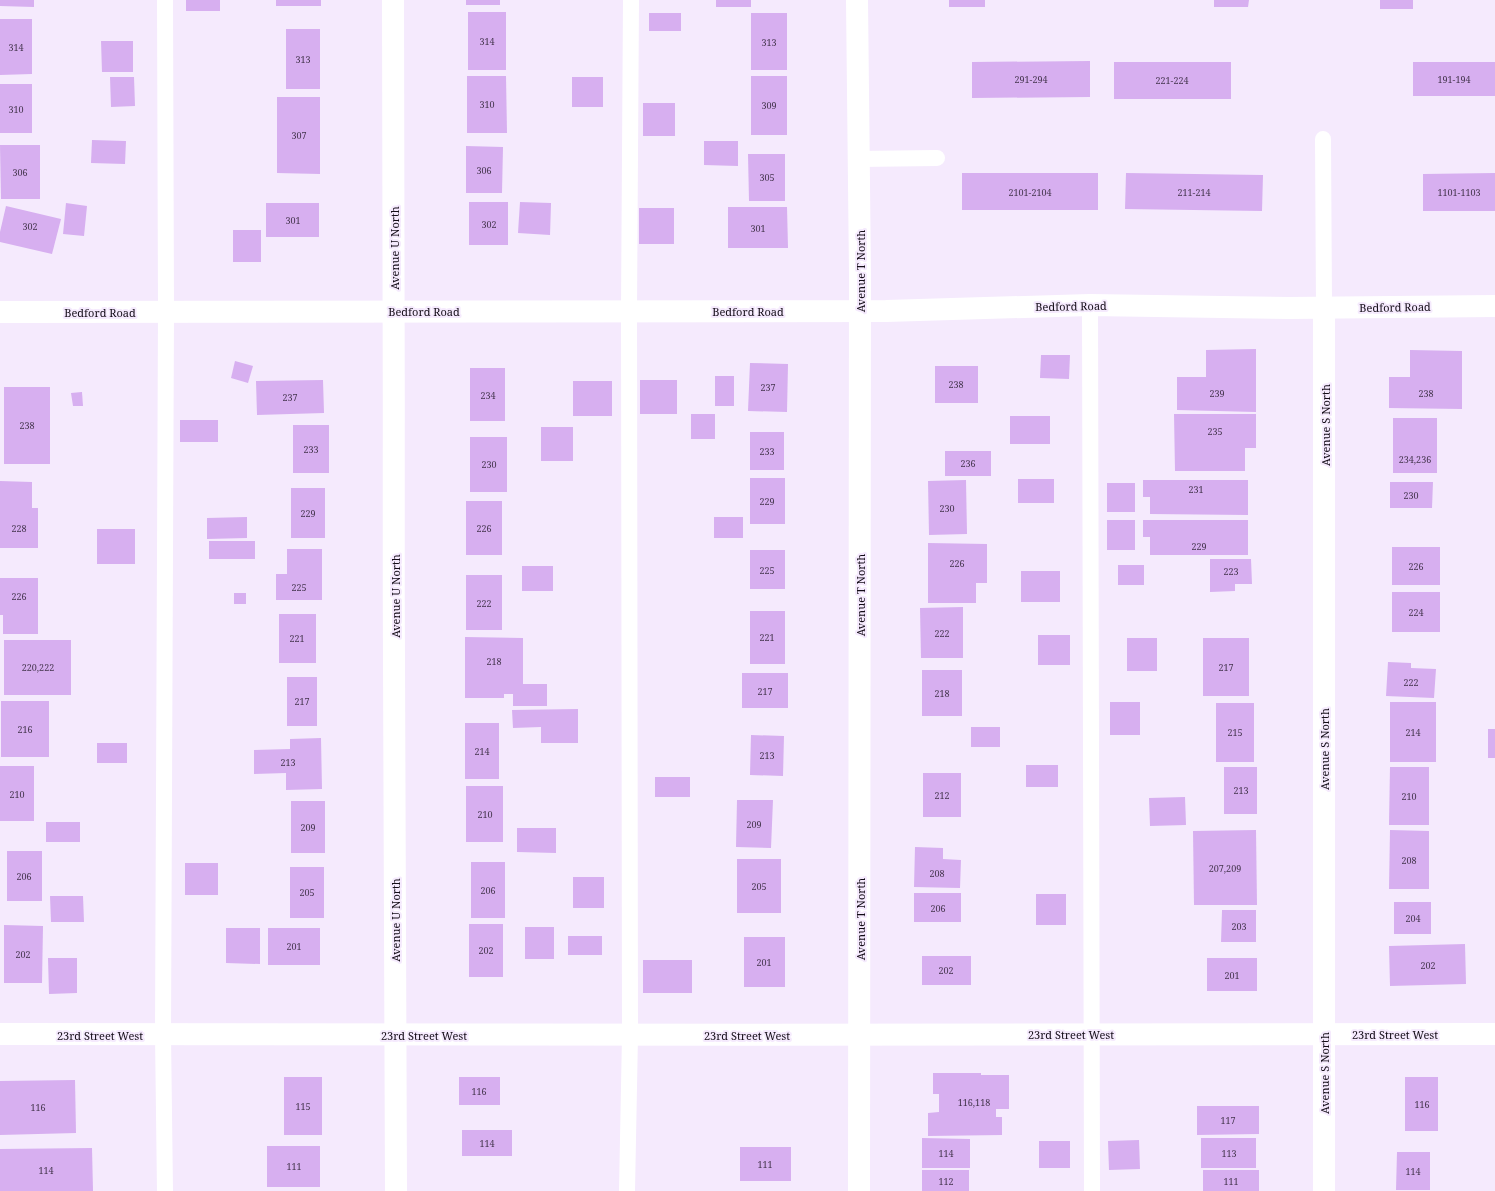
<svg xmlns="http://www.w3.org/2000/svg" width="1495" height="1191" font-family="'Noto Serif',serif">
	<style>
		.building { fill: #d7aff0 }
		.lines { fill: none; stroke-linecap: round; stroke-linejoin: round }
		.lane { stroke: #fff; stroke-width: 16 }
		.street { stroke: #fff; stroke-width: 22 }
		.labels { text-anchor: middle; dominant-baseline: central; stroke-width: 4; stroke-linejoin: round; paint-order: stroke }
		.number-label { font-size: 9px; fill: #44354d }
		.street-label { font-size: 11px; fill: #130c17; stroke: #f5eafd }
	</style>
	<rect width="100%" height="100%" fill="#f5eafd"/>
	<g class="building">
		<path d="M0,0H34V7L0,6Z"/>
		<rect x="186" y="0" width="34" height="11"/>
		<rect x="276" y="0" width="45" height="6"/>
		<rect x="466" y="0" width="34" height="5"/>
		<rect x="716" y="0" width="35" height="7"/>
		<rect x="949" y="0" width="36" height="7"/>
		<path d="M1214,0H1249L1248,7H1214Z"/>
		<rect x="1380" y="0" width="33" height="9"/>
		<rect x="468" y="12" width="38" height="58"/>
		<rect x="649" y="13" width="32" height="18"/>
		<rect x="751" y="13" width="36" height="57"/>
		<path d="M0,19H32V74L0,75Z"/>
		<rect x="286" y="29" width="34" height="60"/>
		<path d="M101,41H133V72H102Z"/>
		<path d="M1090,61V97L972,98V62Z"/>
		<rect x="1114" y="62" width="117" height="37"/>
		<rect x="1413" y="62" width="82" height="34"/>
		<path d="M467,76H506L507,133H467Z"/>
		<rect x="751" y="76" width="36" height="59"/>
		<path d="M110,77H134L135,106L111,107Z"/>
		<rect x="572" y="77" width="31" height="30"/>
		<rect x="0" y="84" width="32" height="49"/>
		<path d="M277,97H320V174L277,173Z"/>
		<rect x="643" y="103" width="32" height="33"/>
		<path d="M92,140L126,141L125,164L91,163Z"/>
		<path d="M704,141H738V166L704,165Z"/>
		<path d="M0,145H40V199H1Z"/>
		<path d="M466,146L503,147L502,193H466Z"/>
		<path d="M748,154H785V201H749Z"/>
		<rect x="962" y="173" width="136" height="37"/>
		<path d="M1126,173L1263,175L1262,211L1125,209Z"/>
		<path d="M1495,173V211H1423V174Z"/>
		<rect x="469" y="202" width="39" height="43"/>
		<path d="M520,202L551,203L550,235L518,233Z"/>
		<path d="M66,203L87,206L84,236L63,234Z"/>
		<rect x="266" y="203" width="53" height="34"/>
		<path d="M6,206L61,219L52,254L0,242V232Z"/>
		<path d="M728,207H787L788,248H728Z"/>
		<rect x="639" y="208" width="35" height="36"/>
		<rect x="233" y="230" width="28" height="32"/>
		<path d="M1256,349V412L1177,410V377H1206V350Z"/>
		<path d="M1410,350L1462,351V409L1389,408V377H1410Z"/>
		<path d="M1041,355H1070L1069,379L1040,378Z"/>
		<path d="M235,361L253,366L248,383L231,378Z"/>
		<path d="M750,363L788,364L787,412L748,411Z"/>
		<rect x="935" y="366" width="43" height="37"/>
		<rect x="470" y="368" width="35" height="53"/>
		<rect x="715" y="376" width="19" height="30"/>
		<path d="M323,380L324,413L257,415L256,381Z"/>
		<rect x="640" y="380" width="37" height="34"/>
		<rect x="573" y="381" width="39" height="35"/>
		<rect x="4" y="387" width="46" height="77"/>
		<path d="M82,392L83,406H73L71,393Z"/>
		<rect x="691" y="414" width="24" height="25"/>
		<path d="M1174,414H1256V448H1245V471H1175Z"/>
		<rect x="1010" y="416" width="40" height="28"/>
		<rect x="1393" y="418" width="44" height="55"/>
		<rect x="180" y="420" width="38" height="22"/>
		<rect x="293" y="425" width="36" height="48"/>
		<rect x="541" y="427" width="32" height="34"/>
		<rect x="750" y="432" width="34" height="38"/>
		<rect x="470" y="437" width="37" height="55"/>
		<rect x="945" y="451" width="46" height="25"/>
		<rect x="750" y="478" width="35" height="46"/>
		<rect x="1018" y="479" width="36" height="24"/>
		<path d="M966,480L967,534L929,535L928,481Z"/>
		<path d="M1143,480H1248V515L1150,514V497H1143Z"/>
		<path d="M0,481L32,482V508H38V548H0Z"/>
		<path d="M1390,482H1433L1432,508H1390Z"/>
		<rect x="1107" y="483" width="28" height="29"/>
		<rect x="291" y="488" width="34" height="50"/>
		<rect x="466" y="501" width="36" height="54"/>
		<path d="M247,517V538L207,539V518Z"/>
		<rect x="714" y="517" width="29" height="21"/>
		<rect x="1107" y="520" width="28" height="30"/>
		<path d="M1143,520H1248V555H1150V537H1143Z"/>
		<rect x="97" y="529" width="38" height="35"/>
		<rect x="209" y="541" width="46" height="18"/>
		<path d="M928,543L987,544V583H976V603H928Z"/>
		<rect x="1392" y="547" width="48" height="38"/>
		<path d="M287,549H322V600H276V574H287Z"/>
		<rect x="750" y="550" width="35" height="39"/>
		<path d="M1210,559H1251L1252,584H1235V591L1210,592Z"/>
		<rect x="1118" y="565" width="26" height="20"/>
		<rect x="522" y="566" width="31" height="25"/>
		<rect x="1021" y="571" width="39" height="31"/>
		<rect x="466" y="575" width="36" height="55"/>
		<path d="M0,578H38V634H3V615H0Z"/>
		<rect x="1392" y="592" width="48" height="40"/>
		<rect x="234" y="593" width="12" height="11"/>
		<path d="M963,607V658H921L920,608Z"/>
		<rect x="750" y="611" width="35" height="53"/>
		<rect x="279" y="614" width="37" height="49"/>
		<rect x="1038" y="635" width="32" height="30"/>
		<path d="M465,637L523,638V684H547V706H513V694H504V698H465Z"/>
		<rect x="1127" y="638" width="30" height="33"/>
		<rect x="1203" y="638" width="46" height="58"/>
		<rect x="4" y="640" width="67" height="55"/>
		<path d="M1388,662L1411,663V668L1436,669L1434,698L1386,696Z"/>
		<rect x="922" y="670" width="40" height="46"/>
		<rect x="742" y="673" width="46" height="35"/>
		<rect x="287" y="677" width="30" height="49"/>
		<rect x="1" y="701" width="48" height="56"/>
		<rect x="1110" y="702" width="30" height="33"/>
		<rect x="1390" y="702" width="46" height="60"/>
		<rect x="1216" y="703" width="38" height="59"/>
		<path d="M578,709V743H541V727L513,728L512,710Z"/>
		<rect x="465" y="723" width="34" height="56"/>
		<rect x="971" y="727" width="29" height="20"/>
		<rect x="1488" y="729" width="7" height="29"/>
		<path d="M751,735L784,736L783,776L750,775Z"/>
		<path d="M321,738L322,789L286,790V773L254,774V750L290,749V739Z"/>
		<rect x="97" y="743" width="30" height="20"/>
		<rect x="1026" y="765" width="32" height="22"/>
		<rect x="0" y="766" width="34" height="55"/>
		<rect x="1224" y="767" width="33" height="47"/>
		<path d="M1390,767H1429V825H1389Z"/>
		<rect x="923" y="773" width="38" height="44"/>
		<rect x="655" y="777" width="35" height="20"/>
		<rect x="466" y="786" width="37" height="56"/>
		<path d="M1185,797L1186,825L1150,826L1149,798Z"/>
		<path d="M737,800H773L771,848L736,847Z"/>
		<rect x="291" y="801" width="34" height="52"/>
		<rect x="46" y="822" width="34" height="20"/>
		<path d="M517,828H556V853L517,852Z"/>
		<path d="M1256,830L1257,905H1194L1193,831Z"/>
		<path d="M1390,830L1429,831V889H1389Z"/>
		<path d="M915,847L943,848V859L961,860L960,888L914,887Z"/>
		<rect x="7" y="851" width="35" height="50"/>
		<rect x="737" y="859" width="44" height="54"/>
		<rect x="471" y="862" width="34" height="56"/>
		<rect x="185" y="863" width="33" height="32"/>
		<rect x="290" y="867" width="34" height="51"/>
		<rect x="573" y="877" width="31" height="31"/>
		<rect x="914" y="893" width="47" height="29"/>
		<rect x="1036" y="894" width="30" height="31"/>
		<path d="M50,896H83L84,922H51Z"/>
		<rect x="1394" y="902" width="37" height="32"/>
		<path d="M1222,910H1256V942H1221Z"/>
		<rect x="469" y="924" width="34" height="53"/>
		<path d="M4,925L43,926L42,983H4Z"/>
		<rect x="525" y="927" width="29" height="32"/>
		<path d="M226,928H260V964L226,963Z"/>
		<rect x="268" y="928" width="52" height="37"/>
		<rect x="568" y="936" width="34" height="19"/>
		<rect x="744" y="937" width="41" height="50"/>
		<path d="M1465,944L1466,984L1390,986L1389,946Z"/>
		<rect x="922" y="956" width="49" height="29"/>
		<path d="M48,958H77V993L49,994Z"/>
		<rect x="1207" y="958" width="50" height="33"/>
		<rect x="643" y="960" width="49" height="33"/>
		<path d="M933,1073H981V1075H1009V1109H996V1117H1002V1135L928,1136V1113L939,1112V1094H933Z"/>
		<rect x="284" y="1077" width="38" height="58"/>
		<rect x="459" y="1077" width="41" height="28"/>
		<rect x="1405" y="1077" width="33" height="54"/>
		<path d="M75,1080L76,1133L0,1135V1081Z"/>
		<path d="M1197,1106H1259V1134L1197,1135Z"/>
		<rect x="462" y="1130" width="50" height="26"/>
		<path d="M922,1138L970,1139V1168H922Z"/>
		<rect x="1201" y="1138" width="55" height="30"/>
		<path d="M1139,1140L1140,1169L1109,1170L1108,1141Z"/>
		<rect x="1039" y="1141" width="31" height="27"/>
		<rect x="267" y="1146" width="53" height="41"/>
		<rect x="740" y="1147" width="51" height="34"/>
		<path d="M92,1148L93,1191H0V1149Z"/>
		<path d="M1397,1152H1430V1190H1396Z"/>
		<rect x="922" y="1170" width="47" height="21"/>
		<rect x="1203" y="1170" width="56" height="21"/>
	</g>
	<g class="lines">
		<g class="lane">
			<path d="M165,0L166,312L163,1035L165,1191"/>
			<path d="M1323,139L1324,307"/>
			<path d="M858,159L937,158"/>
			<path d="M1090,305L1092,1191"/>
			<path d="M627,1191L630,1035L629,311L631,0"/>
		</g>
		<g class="street">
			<path d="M393,0C395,397 392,794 396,1191"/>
			<path d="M857,0L860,275L859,1191"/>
			<path d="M0,312L886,311L1090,305L1289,308L1495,306"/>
			<path d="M0,1034C498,1036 997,1034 1495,1034"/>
			<path d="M1324,1191V307"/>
		</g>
	</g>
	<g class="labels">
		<g class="number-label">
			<text x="487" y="41">314</text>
			<text x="769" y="42">313</text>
			<text x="16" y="47">314</text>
			<text x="303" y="59">313</text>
			<text x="1031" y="79">291-294</text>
			<text x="1454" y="79">191-194</text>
			<text x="1172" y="80">221-224</text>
			<text x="487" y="104">310</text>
			<text x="769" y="105">309</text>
			<text x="16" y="109">310</text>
			<text x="299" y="135">307</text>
			<text x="484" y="170">306</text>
			<text x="20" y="172">306</text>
			<text x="767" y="177">305</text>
			<text x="1030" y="192">2101-2104</text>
			<text x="1194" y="192">211-214</text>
			<text x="1459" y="192">1101-1103</text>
			<text x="293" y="220">301</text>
			<text x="489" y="224">302</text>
			<text x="30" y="226">302</text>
			<text x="758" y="228">301</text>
			<text x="956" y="384">238</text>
			<text x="768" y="387">237</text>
			<text x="1217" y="393">239</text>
			<text x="1426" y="393">238</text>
			<text x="488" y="395">234</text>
			<text x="290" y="397">237</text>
			<text x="27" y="425">238</text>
			<text x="1215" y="431">235</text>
			<text x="311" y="449">233</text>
			<text x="767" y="451">233</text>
			<text x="1415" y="459">234,236</text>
			<text x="968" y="463">236</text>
			<text x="489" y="464">230</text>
			<text x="1196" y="489">231</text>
			<text x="1411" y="495">230</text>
			<text x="767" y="501">229</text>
			<text x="947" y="508">230</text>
			<text x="308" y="513">229</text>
			<text x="19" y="528">228</text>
			<text x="484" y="528">226</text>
			<text x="1199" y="546">229</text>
			<text x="957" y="563">226</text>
			<text x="1416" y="566">226</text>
			<text x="767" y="570">225</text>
			<text x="1231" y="571">223</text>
			<text x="299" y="587">225</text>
			<text x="19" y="596">226</text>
			<text x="484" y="603">222</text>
			<text x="1416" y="612">224</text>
			<text x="942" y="633">222</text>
			<text x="767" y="637">221</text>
			<text x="297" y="638">221</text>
			<text x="494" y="661">218</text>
			<text x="38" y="667">220,222</text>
			<text x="1226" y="667">217</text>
			<text x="1411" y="682">222</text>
			<text x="765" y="691">217</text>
			<text x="942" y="693">218</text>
			<text x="302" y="701">217</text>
			<text x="25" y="729">216</text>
			<text x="1235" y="732">215</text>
			<text x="1413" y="732">214</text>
			<text x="482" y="751">214</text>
			<text x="767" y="755">213</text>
			<text x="288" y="762">213</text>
			<text x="1241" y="790">213</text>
			<text x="17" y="794">210</text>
			<text x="942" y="795">212</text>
			<text x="1409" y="796">210</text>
			<text x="485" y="814">210</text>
			<text x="754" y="824">209</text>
			<text x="308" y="827">209</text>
			<text x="1409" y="860">208</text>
			<text x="1225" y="868">207,209</text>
			<text x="937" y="873">208</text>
			<text x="24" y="876">206</text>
			<text x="759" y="886">205</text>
			<text x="488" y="890">206</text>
			<text x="307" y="892">205</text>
			<text x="938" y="908">206</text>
			<text x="1413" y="918">204</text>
			<text x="1239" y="926">203</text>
			<text x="294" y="946">201</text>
			<text x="486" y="950">202</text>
			<text x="23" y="954">202</text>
			<text x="764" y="962">201</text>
			<text x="1428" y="965">202</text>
			<text x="946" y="970">202</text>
			<text x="1232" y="975">201</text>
			<text x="479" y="1091">116</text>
			<text x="974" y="1102">116,118</text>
			<text x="1422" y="1104">116</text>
			<text x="303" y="1106">115</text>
			<text x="38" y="1107">116</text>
			<text x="1228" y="1120">117</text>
			<text x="487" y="1143">114</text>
			<text x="946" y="1153">114</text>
			<text x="1229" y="1153">113</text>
			<text x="765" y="1164">111</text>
			<text x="294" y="1166">111</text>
			<text x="46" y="1170">114</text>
			<text x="1413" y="1171">114</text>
			<text x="946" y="1181">112</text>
			<text x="1231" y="1181">111</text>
		</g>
		<g class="street-label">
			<text transform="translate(394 248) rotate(-90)">Avenue U North</text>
			<text transform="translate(860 271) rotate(-90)">Avenue T North</text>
			<text transform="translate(1071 306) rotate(-1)">Bedford Road</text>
			<text transform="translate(1395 307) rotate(-1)">Bedford Road</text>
			<text x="424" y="311">Bedford Road</text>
			<text x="748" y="311">Bedford Road</text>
			<text x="100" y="312">Bedford Road</text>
			<text transform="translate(1325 425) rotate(-90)">Avenue S North</text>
			<text transform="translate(860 595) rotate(-90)">Avenue T North</text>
			<text transform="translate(395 596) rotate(-90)">Avenue U North</text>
			<text transform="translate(1324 749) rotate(-90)">Avenue S North</text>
			<text transform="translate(860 919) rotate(-90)">Avenue T North</text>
			<text transform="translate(395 920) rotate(-90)">Avenue U North</text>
			<text x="1071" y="1034">23rd Street West</text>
			<text x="1395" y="1034">23rd Street West</text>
			<text x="100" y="1035">23rd Street West</text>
			<text x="424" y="1035">23rd Street West</text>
			<text x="747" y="1035">23rd Street West</text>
			<text transform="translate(1324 1073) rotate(-90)">Avenue S North</text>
		</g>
	</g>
</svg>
